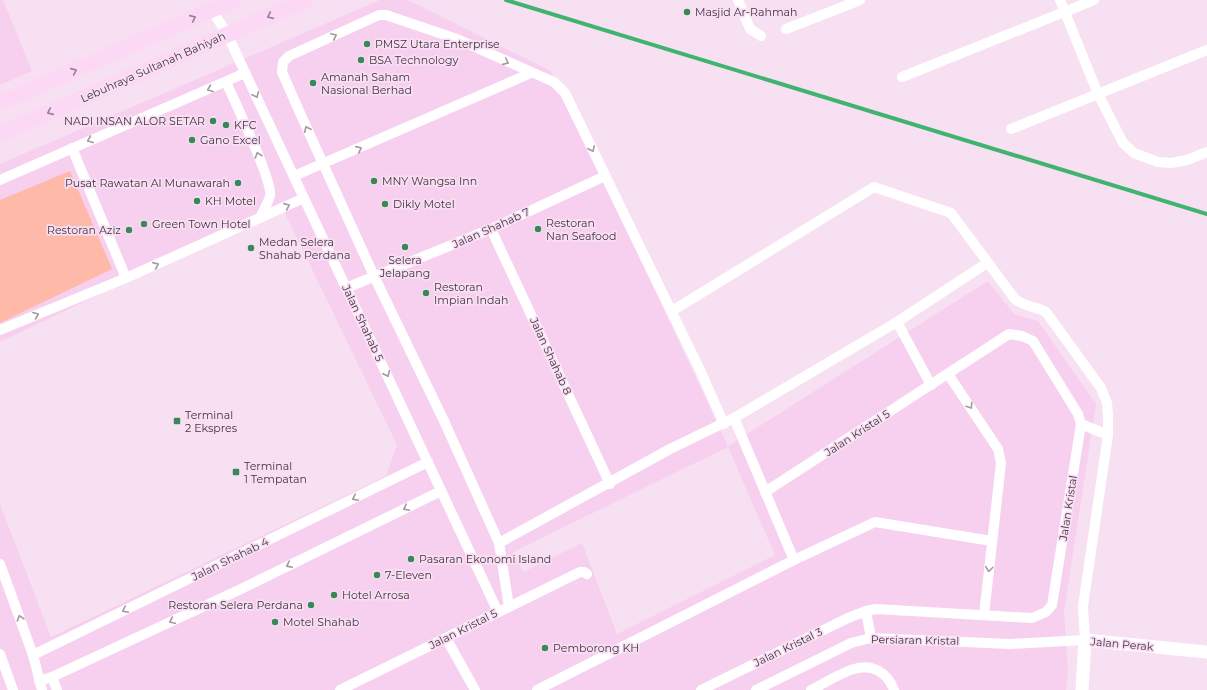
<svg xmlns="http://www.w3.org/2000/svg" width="1207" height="690" font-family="Montserrat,sans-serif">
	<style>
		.built { fill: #f7cfef; fill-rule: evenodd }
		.green { fill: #ffb9a9 }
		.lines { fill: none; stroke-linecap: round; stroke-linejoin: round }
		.stream { stroke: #40b36f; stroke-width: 4 }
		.minor { stroke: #fff; stroke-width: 10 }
		.tertiary { stroke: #fff; stroke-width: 13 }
		.primary { stroke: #fdd8f5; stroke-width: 16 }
		.oneway { stroke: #997c94 }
		.oneway2 { stroke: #a498a2 }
		.poi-dot { fill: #3a8858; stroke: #f8e0f3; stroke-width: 1.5 }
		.labels { text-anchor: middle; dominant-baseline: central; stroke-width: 3.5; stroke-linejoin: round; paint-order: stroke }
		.poi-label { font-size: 11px; fill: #483144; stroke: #f8e0f3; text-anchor: start }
		.street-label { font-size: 11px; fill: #483144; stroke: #f8e0f3 }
	</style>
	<rect width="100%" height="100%" fill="#f8e0f3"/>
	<g class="built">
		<path d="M0,0H3L32,71L0,85Z"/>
		<path d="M380,0H408L551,71L728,446L988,281L1014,314L1038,321L1096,404L1064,612L1068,672L1066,690H0V504L51,637L386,476L397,445L282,207L0,342V164ZM728,447L775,555L617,634L582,543L523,572L513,552Z"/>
	</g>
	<path class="green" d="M70,171L112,269L0,323V200Z"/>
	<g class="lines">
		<path class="stream" d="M506,0L1207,214"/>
		<g class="minor">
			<path d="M738,0L750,29L761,36"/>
			<path d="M1060,0L1098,94L1123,143L1134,153L1158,162L1171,163L1187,160L1207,152"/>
			<path d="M212,10L227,34L498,612"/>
			<path d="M786,29L860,0"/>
			<path d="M902,77L1094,0"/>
			<path d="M226,82C234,100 273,181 270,196C268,203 263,211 260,218"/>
			<path d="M1011,129L1207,50"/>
			<path d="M72,148L126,278"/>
			<path d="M294,176L531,73"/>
			<path d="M0,180L245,73"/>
			<path d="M491,229L610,484"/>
			<path d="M346,288L491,229L605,176"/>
			<path d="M672,311L874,187L951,213L1015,299C1024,307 1036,306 1046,312L1101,388L1107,403L1108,415V435L1083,606L1085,640L1010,644L871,638L851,643L756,690"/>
			<path d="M897,322L931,385"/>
			<path d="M0,330L126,278L304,198"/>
			<path d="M948,374L998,449L1001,463L984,615"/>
			<path d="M734,418L794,560"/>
			<path d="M1081,424L1108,435"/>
			<path d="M499,543L670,449L734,418L897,322L987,263"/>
			<path d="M0,564L33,655L42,690"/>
			<path d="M509,607L499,543L444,421L374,276L300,113L282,72L283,62L289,56L379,15H386L457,39L554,82L565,93L699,368L724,424"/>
			<path d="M866,611L871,638"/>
			<path d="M446,638L475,690"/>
			<path d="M0,654L13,690"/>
			<path d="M33,655L428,462"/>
			<path d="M52,677L57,690"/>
			<path d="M39,681L52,677L241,589L441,491"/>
			<path d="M340,690L580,572H584L587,574"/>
			<path d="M537,690L794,560L875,522L992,541"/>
			<path d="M701,690L848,618L866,611L876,609L1032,618L1046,612L1052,605L1081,424L1078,414L1033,341L1022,336L1009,334L765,492"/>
			<path d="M811,690C823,684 842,672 854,669C872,663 888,673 894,690"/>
		</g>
		<path class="tertiary" d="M1082,690L1085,640L1207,652"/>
		<g class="primary">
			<path d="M0,103L234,0"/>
			<path d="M0,134L306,0"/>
		</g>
	</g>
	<defs><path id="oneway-chevron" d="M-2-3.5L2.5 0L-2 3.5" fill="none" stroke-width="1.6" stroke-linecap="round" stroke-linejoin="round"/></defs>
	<g class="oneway">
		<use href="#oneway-chevron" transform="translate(270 16) rotate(156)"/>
		<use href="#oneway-chevron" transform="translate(193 18) rotate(-24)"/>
		<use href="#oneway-chevron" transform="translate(74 71) rotate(-24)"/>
		<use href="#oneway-chevron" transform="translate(50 112) rotate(156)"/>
	</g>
	<g class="oneway2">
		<use href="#oneway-chevron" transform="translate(334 36) rotate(-25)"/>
		<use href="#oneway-chevron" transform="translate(506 62) rotate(24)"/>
		<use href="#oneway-chevron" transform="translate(210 89) rotate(157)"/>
		<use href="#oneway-chevron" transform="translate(256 95) rotate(65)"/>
		<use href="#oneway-chevron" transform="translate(307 129) rotate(-115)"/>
		<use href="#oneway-chevron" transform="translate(90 140) rotate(157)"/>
		<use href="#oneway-chevron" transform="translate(359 149) rotate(-24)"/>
		<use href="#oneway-chevron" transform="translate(592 149) rotate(65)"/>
		<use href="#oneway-chevron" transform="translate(258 155) rotate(-109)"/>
		<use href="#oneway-chevron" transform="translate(287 206) rotate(-24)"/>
		<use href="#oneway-chevron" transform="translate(156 265) rotate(-24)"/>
		<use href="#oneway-chevron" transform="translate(36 315) rotate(-22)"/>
		<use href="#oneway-chevron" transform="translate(387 374) rotate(65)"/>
		<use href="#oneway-chevron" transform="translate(970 406) rotate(56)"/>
		<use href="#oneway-chevron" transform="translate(355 498) rotate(154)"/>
		<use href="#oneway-chevron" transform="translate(406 508) rotate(154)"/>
		<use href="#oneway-chevron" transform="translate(289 565) rotate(154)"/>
		<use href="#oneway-chevron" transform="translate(989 569) rotate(97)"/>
		<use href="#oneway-chevron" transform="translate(125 610) rotate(154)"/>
		<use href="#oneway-chevron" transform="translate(20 618) rotate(-109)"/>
		<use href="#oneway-chevron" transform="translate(172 621) rotate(155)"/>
	</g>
	<g class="poi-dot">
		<circle cx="687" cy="12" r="4"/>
		<circle cx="367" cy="44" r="4"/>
		<circle cx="361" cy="60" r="4"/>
		<circle cx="313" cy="83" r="4"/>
		<circle cx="213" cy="121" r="4"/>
		<circle cx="226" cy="125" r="4"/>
		<circle cx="192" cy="140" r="4"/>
		<circle cx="374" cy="181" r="4"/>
		<circle cx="238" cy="183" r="4"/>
		<circle cx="197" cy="201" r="4"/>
		<circle cx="385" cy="204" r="4"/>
		<circle cx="144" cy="224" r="4"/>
		<circle cx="538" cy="229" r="4"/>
		<circle cx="129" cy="230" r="4"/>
		<circle cx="405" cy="247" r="4"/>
		<circle cx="251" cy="248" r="4"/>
		<circle cx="426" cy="293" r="4"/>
		<rect x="173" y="417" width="8" height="8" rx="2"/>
		<rect x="232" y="468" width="8" height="8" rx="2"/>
		<circle cx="411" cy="559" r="4"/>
		<circle cx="377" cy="575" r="4"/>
		<circle cx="334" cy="595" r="4"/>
		<circle cx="311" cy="605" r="4"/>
		<circle cx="275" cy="622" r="4"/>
		<circle cx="545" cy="648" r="4"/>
	</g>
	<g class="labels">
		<g class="poi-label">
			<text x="695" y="12">Masjid Ar-Rahmah</text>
			<text x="375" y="44">PMSZ Utara Enterprise</text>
			<text x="369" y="60">BSA Technology</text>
			<text x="321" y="77">Amanah Saham<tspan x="321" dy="13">Nasional Berhad</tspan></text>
			<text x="205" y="121" text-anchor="end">NADI INSAN ALOR SETAR</text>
			<text x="234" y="125">KFC</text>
			<text x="200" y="140">Gano Excel</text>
			<text x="382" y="181">MNY Wangsa Inn</text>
			<text x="230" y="183" text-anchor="end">Pusat Rawatan Al Munawarah</text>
			<text x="205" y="201">KH Motel</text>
			<text x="393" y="204">Dikly Motel</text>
			<text x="546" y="223">Restoran<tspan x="546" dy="13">Nan Seafood</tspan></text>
			<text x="152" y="224">Green Town Hotel</text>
			<text x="121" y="230" text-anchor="end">Restoran Aziz</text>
			<text x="259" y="242">Medan Selera<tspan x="259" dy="13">Shahab Perdana</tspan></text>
			<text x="405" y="260" text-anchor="middle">Selera<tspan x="405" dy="13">Jelapang</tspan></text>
			<text x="434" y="287">Restoran<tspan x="434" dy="13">Impian Indah</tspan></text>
			<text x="185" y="415">Terminal<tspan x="185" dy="13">2 Ekspres</tspan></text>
			<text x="244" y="466">Terminal<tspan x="244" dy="13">1 Tempatan</tspan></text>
			<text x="419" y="559">Pasaran Ekonomi Island</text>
			<text x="385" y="575">7-Eleven</text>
			<text x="342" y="595">Hotel Arrosa</text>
			<text x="303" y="605" text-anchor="end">Restoran Selera Perdana</text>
			<text x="283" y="622">Motel Shahab</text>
			<text x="553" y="648">Pemborong KH</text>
		</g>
		<g class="street-label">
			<text transform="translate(153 67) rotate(-24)">Lebuhraya Sultanah Bahiyah</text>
			<text transform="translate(491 228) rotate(-24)">Jalan Shahab 7</text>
			<text transform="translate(363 323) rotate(65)">Jalan Shahab 5</text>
			<text transform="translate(551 356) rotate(65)">Jalan Shahab 8</text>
			<text transform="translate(857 433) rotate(-33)">Jalan Kristal 5</text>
			<text transform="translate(1068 508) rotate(-81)">Jalan Kristal</text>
			<text transform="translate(230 559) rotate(-26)">Jalan Shahab 4</text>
			<text transform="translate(463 629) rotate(-27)">Jalan Kristal 5</text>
			<text transform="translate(915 640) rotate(1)">Persiaran Kristal</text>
			<text transform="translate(1122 644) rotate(5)">Jalan Perak</text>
			<text transform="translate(788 647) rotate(-26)">Jalan Kristal 3</text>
		</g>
	</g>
</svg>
